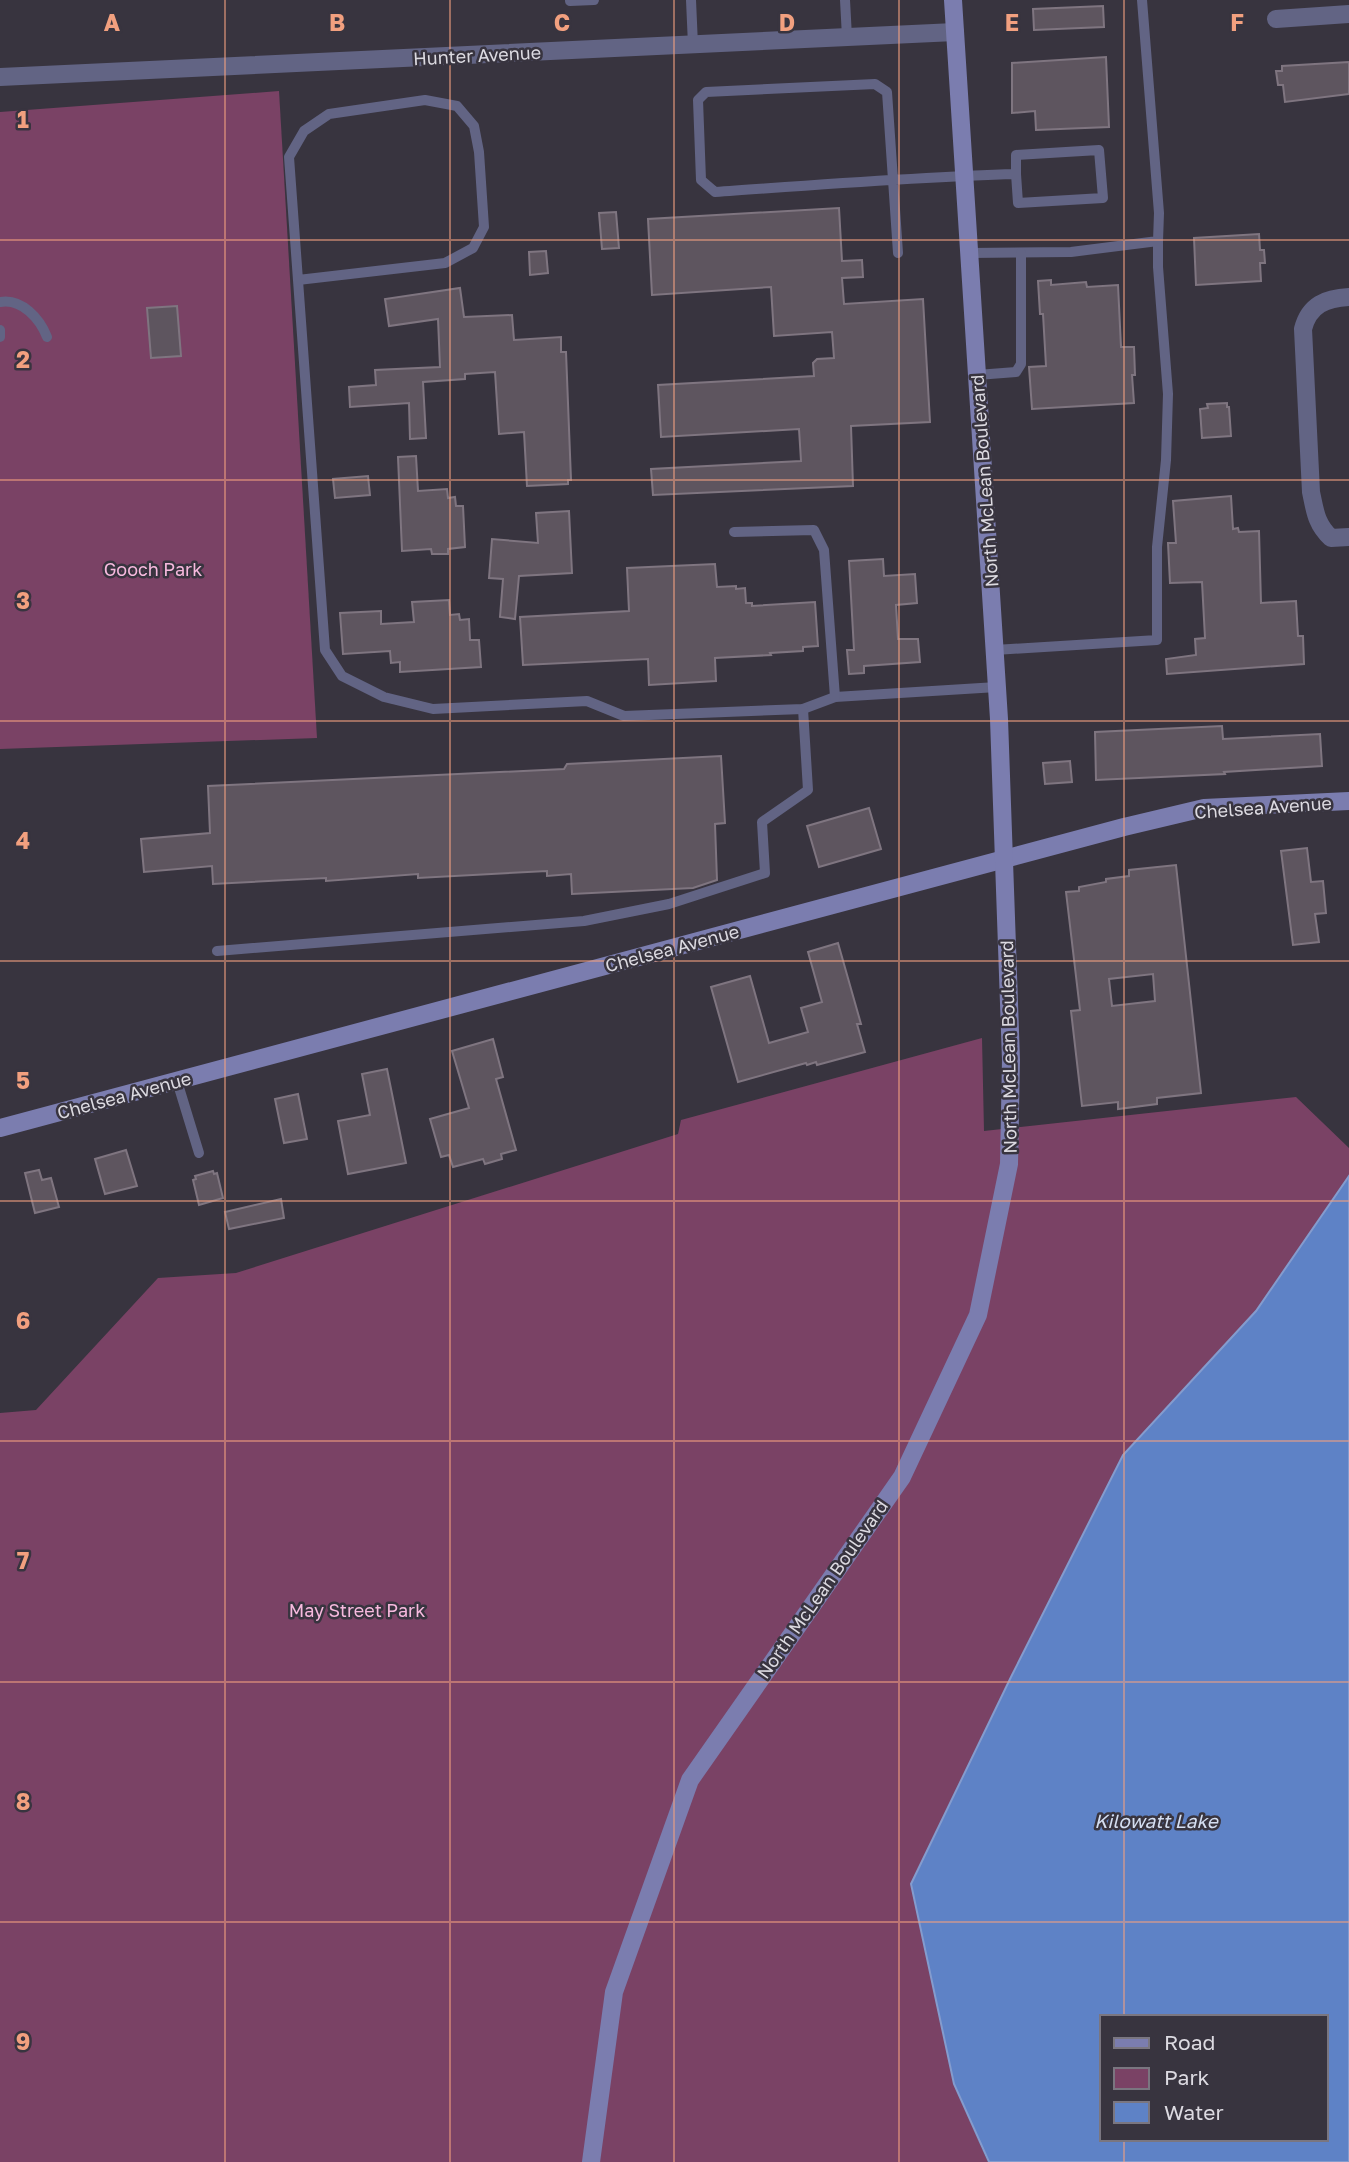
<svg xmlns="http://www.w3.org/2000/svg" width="1349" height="2162" font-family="'Golos Text',sans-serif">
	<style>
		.green { fill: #7a4265 }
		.water { fill: #5e82c6; stroke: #849cce; stroke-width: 2; fill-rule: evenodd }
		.building { fill: #5e555f; stroke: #7f7580; stroke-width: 2; fill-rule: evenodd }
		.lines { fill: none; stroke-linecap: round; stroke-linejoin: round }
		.lane { stroke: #626484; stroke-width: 10 }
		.street { stroke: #626484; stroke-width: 18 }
		.secondary { stroke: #7b7daf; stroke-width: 18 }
		.grid { fill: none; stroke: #f2a07f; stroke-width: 2; stroke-opacity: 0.55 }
		.labels { text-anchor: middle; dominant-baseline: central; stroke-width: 5; stroke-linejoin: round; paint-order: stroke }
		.street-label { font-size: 18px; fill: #dcdae1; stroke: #38343f }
		.park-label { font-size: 18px; fill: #f7b9de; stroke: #38343f }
		.water-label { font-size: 19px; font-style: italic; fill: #d4def1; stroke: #38343f }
		.grid-label { font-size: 23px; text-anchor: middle; font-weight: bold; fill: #f2a07f; stroke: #38343f; stroke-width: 5; stroke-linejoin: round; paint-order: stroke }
	</style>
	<rect width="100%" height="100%" fill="#38343f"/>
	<g class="green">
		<path d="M279,91L317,738L0,749V112Z"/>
		<path d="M982,1038L984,1131L1296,1097L1349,1148V1176L1256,1311L1123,1455L954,2084L988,2162H0V1413L36,1410L158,1278L236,1273L678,1134L681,1120Z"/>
	</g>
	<path class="water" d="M1349,1176V2162H989L954,2084L911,1884L1011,1677L1123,1455L1256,1311ZM1102,2017H1326V2139H1102Z"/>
	<g class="building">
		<path d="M1103,6L1104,27L1034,30L1033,9Z"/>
		<path d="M1106,57L1109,127L1036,130L1035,111L1012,113V63Z"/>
		<path d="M1349,62V94L1285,102L1283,85H1278L1276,71H1282V66Z"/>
		<path d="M839,208L842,261L862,260L863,277L842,278L844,304L923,299L930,422L851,426L853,486L653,495L651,469L801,461L799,429L661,437L658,385L814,376L813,363L817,359L834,358L832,332L774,336L771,287L652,295L648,219Z"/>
		<path d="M616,212L619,248L602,249L599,213Z"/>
		<path d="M1259,234L1260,250H1264L1265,263H1260L1261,281L1196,285L1194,238Z"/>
		<path d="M546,251L548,273L530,275L529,252Z"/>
		<path d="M1051,280V285L1086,282L1087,287L1118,285L1121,347H1134L1135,375H1132L1134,403L1032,409L1029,367L1046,366L1043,314H1040L1038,281Z"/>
		<path d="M460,288L464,317L512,315L514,340L561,337V352H566L571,480H568V484L527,486L524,432L499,434L495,372L465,374V379L423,382L426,438L410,439L409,403L350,407L349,387L376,385L375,370L440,367L438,319L389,326L385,299Z"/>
		<path d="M177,306L181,356L151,358L147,308Z"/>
		<path d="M1227,403V407H1229L1231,436L1202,438L1200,409L1208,408L1207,404Z"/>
		<path d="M416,456L418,491L447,489L448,498L455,497L456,506H463L465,547L448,549V554H432L431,549L402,551L398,457Z"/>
		<path d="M368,476L370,495L335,498L333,479Z"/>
		<path d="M1231,496L1233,529L1238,528L1239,532L1259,531L1261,603L1296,601L1298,636H1303L1304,664L1167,674L1166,659L1196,655L1195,639L1205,638L1202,582L1170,583L1168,543H1176L1173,501Z"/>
		<path d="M569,511L572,573L519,576L515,619L500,617L503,579L489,578L492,539L538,543L536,513Z"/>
		<path d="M883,559L884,576L915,574L917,603L896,605L898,639H918L920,662L864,666V673L849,674L847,650H854L849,561Z"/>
		<path d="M715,564L717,587L736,586V589L745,588L746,603H752V606L815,602L818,646L803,647V651L770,653L771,655L715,658L716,681L649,685L648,659L523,665L520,617L629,611L627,568Z"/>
		<path d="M449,600L450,615L459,614L460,620L469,619L470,640H479L481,667L400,672V662L391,663L390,651L343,654L340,613L381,611V624L414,622L412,602Z"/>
		<path d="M1222,726L1223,739L1320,734L1322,766L1224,772L1225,774L1096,780L1095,732Z"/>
		<path d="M721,756L725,823L715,824L717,880L693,888L572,894L571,874L547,876V871L418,878V874L326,881V878L213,884L212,866L144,872L141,839L210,833L208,786L564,769L567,764Z"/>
		<path d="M1070,761L1072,782L1045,784L1043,763Z"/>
		<path d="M869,808L881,849L819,867L807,826Z"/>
		<path d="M1307,848L1311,882L1323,881L1326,913L1315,914L1319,942L1293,945L1281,851Z"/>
		<path d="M1176,865L1201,1093L1157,1098V1104L1118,1109V1102L1082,1106L1071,1011L1080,1010L1066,892L1079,891V887L1106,882V879L1129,876V870ZM1153,974L1155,1001L1112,1006L1109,979Z"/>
		<path d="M838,943L861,1024H857L865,1052L817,1065L816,1062L807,1065L806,1063L738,1082L711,987L750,976L769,1043L808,1032L801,1008L822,1002L808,952Z"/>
		<path d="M493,1039L503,1077L496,1079L516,1150L501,1154L502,1159L485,1164L483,1159L453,1167L449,1155L441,1157L430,1119L469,1108L452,1051Z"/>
		<path d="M387,1069L406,1163L348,1174L338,1121L370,1115L362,1074Z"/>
		<path d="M298,1094L307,1139L284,1143L275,1099Z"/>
		<path d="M126,1150L137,1186L105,1194L95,1159Z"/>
		<path d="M39,1170L42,1180L51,1178L59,1207L35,1213L25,1173Z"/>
		<path d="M213,1171L214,1174L217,1173L223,1198L199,1205L193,1180L196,1179L195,1176Z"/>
		<path d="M281,1199L284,1218L229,1229L225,1212Z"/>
	</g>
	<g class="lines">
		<g class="lane">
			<path d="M691,0L693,45"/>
			<path d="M845,0L847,37"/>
			<path d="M570,1L594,0"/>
			<path d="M898,253L887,92L875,84L706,92L698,100L701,180L715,192C815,185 915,177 1016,174L1018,203L1103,198L1099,150L1016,155V174"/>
			<path d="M969,253L1071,252L1158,241L1159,213L1142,0"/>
			<path d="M298,280L445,263L473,248L484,227L479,152L474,126L457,106L425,100L329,114L304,131L289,157L325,650L342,676L384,697L433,709L587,701L624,716L803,709L835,697L997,687"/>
			<path d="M0,302C22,298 40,319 47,337"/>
			<path d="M0,330V337"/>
			<path d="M977,375L1016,372L1021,364V253"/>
			<path d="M734,532L814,530L824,550L835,697"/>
			<path d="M995,650L1157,640V547L1166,460L1168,394L1158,267V241"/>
			<path d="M217,951L584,921L669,904L765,873L762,822L808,790L803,709"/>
			<path d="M177,1081L199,1153"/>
		</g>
		<g class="street">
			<path d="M1276,19L1349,14"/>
			<path d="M0,77L955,32"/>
			<path d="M1349,297C1326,298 1309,305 1303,329L1311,492C1315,511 1316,524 1331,538L1349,537"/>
		</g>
		<g class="secondary">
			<path d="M0,1128L1124,827L1204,808L1349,801"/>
			<path d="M591,2162L614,1992L690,1780L902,1477L978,1315L1009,1164L1011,1060L999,719L953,0"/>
		</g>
	</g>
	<path class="grid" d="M225,0V2162M450,0V2162M674,0V2162M899,0V2162M1124,0V2017M0,240H1349M0,480H1349M0,721H1349M0,961H1349M0,1201H1349M0,1441H1349M0,1682H1349M0,1922H1349M1124,2139V2162"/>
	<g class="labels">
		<g class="street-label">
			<text transform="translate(477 55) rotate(-3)">Hunter Avenue</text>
			<text transform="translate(984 481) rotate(-94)">North McLean Boulevard</text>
			<text transform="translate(1263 807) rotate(-4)">Chelsea Avenue</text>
			<text transform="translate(672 948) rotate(-15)">Chelsea Avenue</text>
			<text transform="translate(1008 1047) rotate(-91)">North McLean Boulevard</text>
			<text transform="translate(124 1095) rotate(-15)">Chelsea Avenue</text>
			<text transform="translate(822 1589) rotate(-55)">North McLean Boulevard</text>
		</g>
		<g class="park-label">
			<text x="153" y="569">Gooch Park</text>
			<text x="357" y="1610">May Street Park</text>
		</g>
		<g class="water-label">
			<text x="1156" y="1820">Kilowatt Lake</text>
		</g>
	</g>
	<g class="grid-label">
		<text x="112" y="31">A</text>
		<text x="337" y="31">B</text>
		<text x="562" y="31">C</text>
		<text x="787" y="31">D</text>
		<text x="1012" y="31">E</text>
		<text x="1237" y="31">F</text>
		<text x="23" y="128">1</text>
		<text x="23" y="368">2</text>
		<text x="23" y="609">3</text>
		<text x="23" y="849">4</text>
		<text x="23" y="1089">5</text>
		<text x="23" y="1329">6</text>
		<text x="23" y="1569">7</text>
		<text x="23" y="1810">8</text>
		<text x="23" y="2050">9</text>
	</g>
	<rect x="1100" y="2015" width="228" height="126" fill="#38343f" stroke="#7a7680" stroke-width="2"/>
	<rect x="1114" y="2038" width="35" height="10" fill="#7b7daf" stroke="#7a7680" stroke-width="2"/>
	<text x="1164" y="2050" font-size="21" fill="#dcdae1">Road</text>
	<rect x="1114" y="2068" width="35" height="21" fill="#7a4265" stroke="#7a7680" stroke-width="2"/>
	<text x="1164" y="2085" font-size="21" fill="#dcdae1">Park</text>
	<rect x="1114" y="2102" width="35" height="21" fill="#5e82c6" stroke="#7a7680" stroke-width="2"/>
	<text x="1164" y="2120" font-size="21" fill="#dcdae1">Water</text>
</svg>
